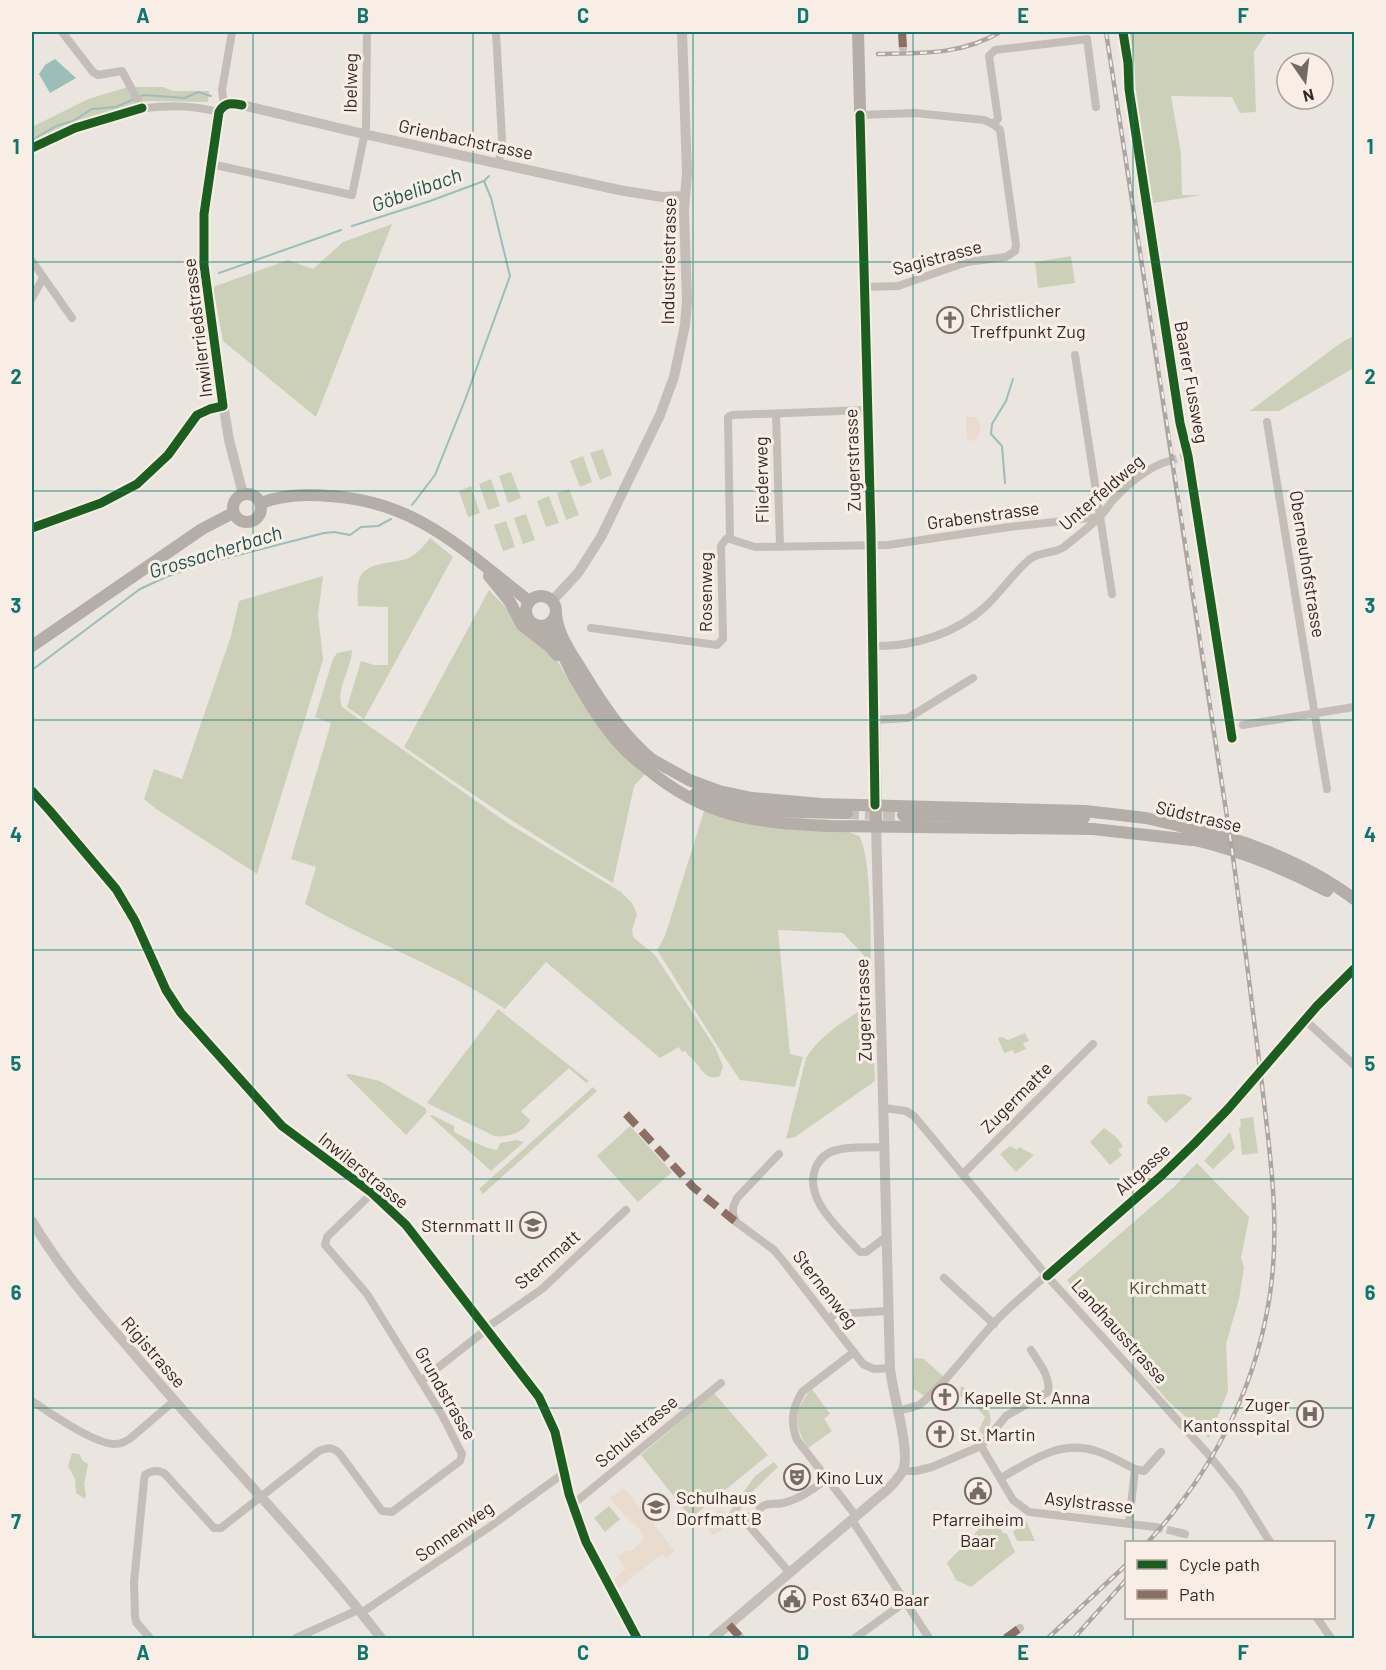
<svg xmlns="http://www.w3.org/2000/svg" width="1386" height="1670" font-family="Barlow,sans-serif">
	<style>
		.green { fill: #cdd0b9 }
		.plaza { fill: #e9dcce }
		.water { fill: #9bbebb }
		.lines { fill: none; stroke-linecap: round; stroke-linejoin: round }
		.stream { stroke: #9bbebb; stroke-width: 2 }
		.minor-tunnel { stroke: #c6c0ba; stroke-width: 8; stroke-dasharray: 8 4; stroke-linecap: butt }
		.secondary-tunnel { stroke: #c6c0ba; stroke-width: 12; stroke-dasharray: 12 6; stroke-linecap: butt }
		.minor { stroke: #c4bdb8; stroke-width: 8 }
		.tertiary { stroke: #c4bdb8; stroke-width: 10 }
		.secondary { stroke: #b5ada8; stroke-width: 12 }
		.rail-casing { stroke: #aca6a2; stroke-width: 4.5 }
		.rail { stroke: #f9eee5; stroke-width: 2; stroke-dasharray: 7; stroke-linecap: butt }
		.quiet { stroke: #8d6e63; stroke-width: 8; stroke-dasharray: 15 8; stroke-linecap: butt }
		.cycleway-casing { stroke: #f9eee5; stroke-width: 13 }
		.cycleway { stroke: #1b5e20; stroke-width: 9 }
		.grid { fill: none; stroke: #0f766e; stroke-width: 1.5; stroke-opacity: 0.55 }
		.labels { text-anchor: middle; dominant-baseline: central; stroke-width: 6; stroke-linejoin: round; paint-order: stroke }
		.street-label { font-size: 18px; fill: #342a27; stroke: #f9eee5 }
		.poi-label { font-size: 18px; fill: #342a27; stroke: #f9eee5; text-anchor: start }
		.park-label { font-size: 18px; fill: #46522b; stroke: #f9eee5 }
		.water-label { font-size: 20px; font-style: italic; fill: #1d5554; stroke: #f9eee5 }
		.neatline { fill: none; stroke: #0f766e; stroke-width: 2 }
		.grid-label { font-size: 20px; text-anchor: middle; font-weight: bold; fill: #0f766e }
	</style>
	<rect width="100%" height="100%" fill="#ebe5df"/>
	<g class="green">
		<path d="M1123,32H1267L1254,52L1256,112L1240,113L1232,97L1171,96L1181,153L1182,195H1202L1147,204L1129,89L1128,63Z"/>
		<path d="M128,87H163L173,91H209L208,102L146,101L56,131L32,143V127L88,99Z"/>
		<path d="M392,224L316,417L223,341L213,287L288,260L313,269L343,242Z"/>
		<path d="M1071,256L1075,283L1038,288L1035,262Z"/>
		<path d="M1354,336V368L1279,411H1250L1342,342Z"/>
		<path d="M603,449L612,475L600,480L590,453Z"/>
		<path d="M583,456L592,482L580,487L570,461Z"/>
		<path d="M511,472L521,498L508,503L499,476Z"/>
		<path d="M491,479L500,506L488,510L479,484Z"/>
		<path d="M471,486L480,513L468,517L459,491Z"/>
		<path d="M569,489L579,515L566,520L557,493Z"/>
		<path d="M549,496L559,523L546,527L537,501Z"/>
		<path d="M526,514L535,540L523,544L514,518Z"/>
		<path d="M506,521L515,547L503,551L494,525Z"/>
		<path d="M430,538L453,557L364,719L347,707L361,661L374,665H388V607L358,606C358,598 356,585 360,577C368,561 394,564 409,558C418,553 424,546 430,538Z"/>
		<path d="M323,576L318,614L323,660L257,874L156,809L144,799L154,769L182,779L231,636L239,601Z"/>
		<path d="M489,590L556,659L594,720L645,774L634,786L613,883C541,841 473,795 404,747Z"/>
		<path d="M352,650C352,668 335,689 342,707L509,824L621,892L632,903L637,914L632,930L633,937L655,955L715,1047L723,1066L720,1076C707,1081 703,1071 696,1063C692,1058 688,1056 685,1051L682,1052L679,1047L660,1058L546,962L505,1009C442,966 370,942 305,904L316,867L291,859L331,723L315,717L333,659L337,653Z"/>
		<path d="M704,811C749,829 799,828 846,831L859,836C871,853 871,938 871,963L843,933L778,930L790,1054L803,1057L795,1087L740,1080C712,1039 685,994 657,950L665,936Z"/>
		<path d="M871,1004L872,1006L875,1081L795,1137L786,1139L806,1058C820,1035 848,1018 871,1004Z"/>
		<path d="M498,1009L589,1081L586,1083L569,1068L521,1111L530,1120C524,1133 507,1138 494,1136L427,1103Z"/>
		<path d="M1025,1033L1029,1041L1023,1043L1026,1049L1014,1054L1013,1050L1004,1053L998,1038L1002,1037L1008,1040Z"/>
		<path d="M350,1074L380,1081L425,1108L427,1112L406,1135L346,1075Z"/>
		<path d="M593,1087L597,1091L483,1194L479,1189Z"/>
		<path d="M1183,1094L1193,1098L1166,1123L1147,1103L1148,1096Z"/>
		<path d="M432,1115L454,1126V1132C468,1139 481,1147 497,1150L500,1143L517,1140L524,1142L491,1171L430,1116Z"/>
		<path d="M1253,1117L1258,1153L1242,1155L1239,1127H1241L1240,1119Z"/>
		<path d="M630,1126L672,1172L638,1202L597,1156Z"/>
		<path d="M1104,1128L1116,1137L1123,1146L1118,1150L1122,1155L1110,1165L1090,1142Z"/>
		<path d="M1230,1132L1235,1148L1213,1169L1204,1161Z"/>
		<path d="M1010,1146L1017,1150L1019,1147L1034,1155L1016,1172L1000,1154Z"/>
		<path d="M1197,1163L1249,1217L1241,1258L1244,1267L1239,1299L1226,1344L1228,1391L1209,1438L1167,1400L1067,1280L1173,1188Z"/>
		<path d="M914,1358L924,1359L944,1377L924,1396L913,1388Z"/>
		<path d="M961,1386C980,1398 1002,1413 984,1436L979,1430L985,1417L975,1405L960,1396Z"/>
		<path d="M812,1389L830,1414L824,1419L832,1431L808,1448C793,1424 793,1410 812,1389Z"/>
		<path d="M714,1393L768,1455L691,1518L641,1455Z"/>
		<path d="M72,1453L79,1454L83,1461L88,1464L84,1485L86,1494L85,1499L76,1493L75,1479L68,1466Z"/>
		<path d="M774,1462L778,1467L754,1490L733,1520L728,1514L755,1476Z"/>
		<path d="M609,1506L620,1519L605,1532L594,1518Z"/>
		<path d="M992,1515L1003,1533L1007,1534L1015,1552L971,1587L956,1580L947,1563Z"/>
		<path d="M1026,1520L1035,1541H1017L1013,1532Z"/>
	</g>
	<g class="plaza">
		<path d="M966,417H977L981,428L976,440L967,441Z"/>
		<path d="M624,1488L675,1551L666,1558L662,1554L619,1588L614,1579L626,1569L618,1557L627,1550L629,1552L642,1542L641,1540L644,1537L635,1523L633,1524L627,1517H626L610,1498Z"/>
		<path d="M721,1508L730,1519L722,1530L713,1535L703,1523Z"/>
	</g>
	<path class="water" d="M55,59L76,78L50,93L39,74L45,65Z"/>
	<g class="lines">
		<g class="stream">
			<path d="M32,140L56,126L73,121L92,109L116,107L144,95L185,98L198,92L211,96"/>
			<path d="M352,226L430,201L484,181L489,176"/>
			<path d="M219,273L341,230"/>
			<path d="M1005,483L1002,446L991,434L992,424L1006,401L1013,379"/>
			<path d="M412,505L435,475L465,400L510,276L491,198L484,181"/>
			<path d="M32,670L140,589L166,577L199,565L324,533L334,532L350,535L361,527L378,526L391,519"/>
		</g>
		<g class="minor-tunnel">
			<path d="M1169,461L1188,456"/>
			<path d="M1252,1079L1277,1052"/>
			<path d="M748,1518L763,1506"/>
			<path d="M1155,1527L1177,1532"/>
		</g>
		<path class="secondary-tunnel" d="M847,813L903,815"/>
		<g class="minor">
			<path d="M62,32L93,72L98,75L122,71L142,108"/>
			<path d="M496,32L502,139L499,163"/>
			<path d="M902,32L903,48"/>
			<path d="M224,105L222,90L232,32"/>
			<path d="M860,115L915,113L984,120L993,124L998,119L989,56L995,50L1087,39L1096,107"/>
			<path d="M32,148C46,142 60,135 74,129C118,109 171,99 219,112"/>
			<path d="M211,164L352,195L366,127L367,32"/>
			<path d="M32,261L72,318"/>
			<path d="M865,287L898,286L967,262L1006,257L1015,251L1016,245L1000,130L993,124"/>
			<path d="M32,298L43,278"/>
			<path d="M1075,355L1112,594"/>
			<path d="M776,414L780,546"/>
			<path d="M1267,422L1327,789"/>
			<path d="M32,528L101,503L137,484L168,455L197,415L210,409L223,406"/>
			<path d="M730,539L755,547L888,545L1009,527L1100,517"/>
			<path d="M730,539L728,417L732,415L867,410"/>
			<path d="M591,628L717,645L723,639L721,546L726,539H730"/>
			<path d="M873,646C913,647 956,634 986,606C1001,592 1014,572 1030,559C1041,551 1054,554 1064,547C1073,540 1090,526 1099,518C1104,513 1108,506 1113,500C1128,484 1148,467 1169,461"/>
			<path d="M873,720L908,718L973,678"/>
			<path d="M1243,725L1354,707"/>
			<path d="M1305,1020L1354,1065"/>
			<path d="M1277,1052L1317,1006L1354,969"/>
			<path d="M243,1084L282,1126L372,1193L406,1225L539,1397L555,1432L569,1494L586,1542L637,1638"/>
			<path d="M884,1108L906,1111L914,1116L1047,1276L1208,1454L1238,1491L1270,1542"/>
			<path d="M883,1147C869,1148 851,1146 837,1150C828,1152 820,1158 816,1167C802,1199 841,1230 860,1252H866L886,1237"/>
			<path d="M779,1154L737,1198L733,1207V1214L736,1222L774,1250L784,1262L863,1364L874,1369L890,1368"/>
			<path d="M963,1174L1093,1044"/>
			<path d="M944,1278L994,1324"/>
			<path d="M828,1319L835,1314L888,1311"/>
			<path d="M486,1328L542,1289L626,1210"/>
			<path d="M854,1352L802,1392C792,1409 790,1422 797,1440L856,1516"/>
			<path d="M421,1381L487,1329"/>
			<path d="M32,1401C50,1413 94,1444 115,1444C122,1444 127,1441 132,1437L174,1401"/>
			<path d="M897,1411C904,1409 912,1408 919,1405C926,1400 933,1392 939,1386C963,1362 981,1334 1006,1311C1089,1235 1181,1168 1252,1079"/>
			<path d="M981,1446L1013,1500L1029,1512L1155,1527"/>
			<path d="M1135,1469L1144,1471L1161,1452"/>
			<path d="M903,1471H916L932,1467L981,1446L1006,1416L1048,1392C1051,1377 1039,1363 1031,1350"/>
			<path d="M1001,1478C1031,1461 1060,1439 1096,1451C1110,1455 1122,1463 1135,1469L1129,1523"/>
			<path d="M572,1505L721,1383"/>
			<path d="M763,1506C770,1502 775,1505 783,1503C800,1499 813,1489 827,1479"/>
			<path d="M748,1518L745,1521L789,1572"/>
			<path d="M852,1520L929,1638"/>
			<path d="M1177,1532L1185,1534"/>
			<path d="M361,1613L488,1528L564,1473"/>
			<path d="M1317,1618L1331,1638"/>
			<path d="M729,1625L741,1638"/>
			<path d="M32,1636V1638"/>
			<path d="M150,1638L136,1622L135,1615L134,1582L144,1481L145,1475C152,1470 157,1470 164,1473L214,1528H221L319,1451C329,1447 333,1447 340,1454L382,1511L392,1512L460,1461L462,1454L442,1415L367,1294L325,1245L327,1237L372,1193"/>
			<path d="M296,1638L358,1610"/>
			<path d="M855,1638L905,1602"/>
			<path d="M1006,1638L1020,1628"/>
		</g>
		<g class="tertiary">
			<path d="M243,494L229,440L210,321L204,265V214L216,123L219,112L224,105L232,103L242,105L364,134L619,190L662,197L685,196"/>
			<path d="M552,601L578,573L601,537L660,415L674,377L685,325L687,300L684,211L687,172L682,32"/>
			<path d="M32,1221C59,1267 94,1308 129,1348C211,1446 303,1537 381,1638"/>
			<path d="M713,1638L888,1489C893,1484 900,1477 903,1470C911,1451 892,1392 890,1368L876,825"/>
		</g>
		<g class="secondary">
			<path d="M858,32L871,533L876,825"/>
			<circle cx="247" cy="508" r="14"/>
			<path d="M261,503C282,495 307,494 329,496C417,501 464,551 529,601"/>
			<path d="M489,576L510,602L522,625L550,647L557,655"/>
			<circle cx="541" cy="611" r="15"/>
			<path d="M556,614C558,635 570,651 581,669C602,704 624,737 656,763"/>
			<path d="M542,626C557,639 565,660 574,677C593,710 617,750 650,770"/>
			<path d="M32,646L202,529L233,513"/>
			<path d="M651,759L689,780L719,791L752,798L821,804L1085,811L1146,818L1185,827"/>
			<path d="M645,767C706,819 754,822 831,826L1093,829L1192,840"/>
			<path d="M695,794C742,813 797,812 847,813"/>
			<path d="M903,815L1084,818"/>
			<path d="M1179,826C1236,835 1308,864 1354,899"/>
			<path d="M1186,838C1236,849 1282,867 1327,891"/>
		</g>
		<defs>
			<g id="rail">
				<path d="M1106,32C1148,302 1191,572 1231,843C1242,920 1251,998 1261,1076C1269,1148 1281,1221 1270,1294C1256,1389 1212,1472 1148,1542"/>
				<path d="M878,54C921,53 962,55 1000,32"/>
				<path d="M1048,1638L1126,1565"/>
				<path d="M1074,1638L1126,1580"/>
			</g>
		</defs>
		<use href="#rail" class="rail-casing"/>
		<use href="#rail" class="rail"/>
		<g class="quiet">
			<path d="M902,32L903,48"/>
			<path d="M626,1114L693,1187L736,1222"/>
			<path d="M729,1625L741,1638"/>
			<path d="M1006,1638L1020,1628"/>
		</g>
		<defs>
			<g id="cycleway">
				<path d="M1123,32L1128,63L1129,89L1180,423L1188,456L1232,738"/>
				<path d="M860,115L871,533L875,805"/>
				<path d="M32,148L75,128L142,108"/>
				<path d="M32,528L101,503L137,484L168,455L197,415L210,409L223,406L204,265V214L219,112C225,102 231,103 242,105"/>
				<path d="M32,791L50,811L116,889L135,921L166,990L181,1013L282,1126L372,1193L406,1225L539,1397L555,1432L569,1494L586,1542L637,1638"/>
				<path d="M1047,1276L1160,1177L1193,1145L1228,1109L1317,1006L1354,969"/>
			</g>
		</defs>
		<use href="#cycleway" class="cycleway-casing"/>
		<use href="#cycleway" class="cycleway"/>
	</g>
	<path class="grid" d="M253,32V1638M473,32V1638M693,32V1638M913,32V1638M1133,32V1542M32,262H1354M32,491H1354M32,720H1354M32,950H1354M32,1179H1354M32,1408H1354M1133,1618V1638"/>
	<defs>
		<symbol id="church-ring" viewBox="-11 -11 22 22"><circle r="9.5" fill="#f9eee5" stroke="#746b67" stroke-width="1.5"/><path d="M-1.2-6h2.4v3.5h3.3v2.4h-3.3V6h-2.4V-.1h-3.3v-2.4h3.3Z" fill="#746b67"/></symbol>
		<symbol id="school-ring" viewBox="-11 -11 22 22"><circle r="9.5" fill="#f9eee5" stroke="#746b67" stroke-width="1.5"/><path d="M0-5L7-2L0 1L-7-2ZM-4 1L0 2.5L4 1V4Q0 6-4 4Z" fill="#746b67"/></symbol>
		<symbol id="hospital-ring" viewBox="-11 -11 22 22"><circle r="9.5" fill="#f9eee5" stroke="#746b67" stroke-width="1.5"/><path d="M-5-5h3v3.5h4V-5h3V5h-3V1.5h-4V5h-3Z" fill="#746b67"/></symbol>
		<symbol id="theatre-ring" viewBox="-11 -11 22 22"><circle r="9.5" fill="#f9eee5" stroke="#746b67" stroke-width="1.5"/><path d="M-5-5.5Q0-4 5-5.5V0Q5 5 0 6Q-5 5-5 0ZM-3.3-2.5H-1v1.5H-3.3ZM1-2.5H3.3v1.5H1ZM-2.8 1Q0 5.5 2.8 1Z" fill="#746b67"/></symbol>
		<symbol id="civic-ring" viewBox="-11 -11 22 22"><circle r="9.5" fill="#f9eee5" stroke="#746b67" stroke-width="1.5"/><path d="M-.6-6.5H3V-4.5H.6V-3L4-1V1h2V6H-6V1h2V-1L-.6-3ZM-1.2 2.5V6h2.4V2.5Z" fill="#746b67"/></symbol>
	</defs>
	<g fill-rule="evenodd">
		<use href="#church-ring" x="935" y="305" width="30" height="30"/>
		<use href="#school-ring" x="518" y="1210" width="30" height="30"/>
		<use href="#church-ring" x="930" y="1382" width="30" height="30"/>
		<use href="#hospital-ring" x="1295" y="1399" width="30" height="30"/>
		<use href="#church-ring" x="925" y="1419" width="30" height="30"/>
		<use href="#theatre-ring" x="782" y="1462" width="30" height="30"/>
		<use href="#civic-ring" x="963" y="1476" width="30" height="30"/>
		<use href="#school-ring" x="641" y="1492" width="30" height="30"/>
		<use href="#civic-ring" x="777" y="1584" width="30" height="30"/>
	</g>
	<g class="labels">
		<g class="street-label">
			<text transform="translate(350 83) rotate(-89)">Ibelweg</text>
			<text transform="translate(466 139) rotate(12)">Grienbachstrasse</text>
			<text transform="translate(937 257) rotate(-15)">Sagistrasse</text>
			<text transform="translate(668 261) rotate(-89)">Industriestrasse</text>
			<text transform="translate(197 328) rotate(-97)">Inwilerriedstrasse</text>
			<text transform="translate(1192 382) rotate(80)">Baarer Fussweg</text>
			<text transform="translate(852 460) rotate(-92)">Zugerstrasse</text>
			<text transform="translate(761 480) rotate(-91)">Fliederweg</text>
			<text transform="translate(1101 492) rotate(-41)">Unterfeldweg</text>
			<text transform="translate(983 515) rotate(-8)">Grabenstrasse</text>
			<text transform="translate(1308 564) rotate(81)">Oberneuhofstrasse</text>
			<text transform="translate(705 592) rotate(-90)">Rosenweg</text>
			<text transform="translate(1199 816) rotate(13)">Südstrasse</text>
			<text transform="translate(863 1010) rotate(-92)">Zugerstrasse</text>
			<text transform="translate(1016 1097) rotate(-45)">Zugermatte</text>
			<text transform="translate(1142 1169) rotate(-42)">Altgasse</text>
			<text transform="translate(364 1170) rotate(39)">Inwilerstrasse</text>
			<text transform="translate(547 1259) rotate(-41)">Sternmatt</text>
			<text transform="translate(826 1289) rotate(52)">Sternenweg</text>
			<text transform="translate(1120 1331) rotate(48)">Landhausstrasse</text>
			<text transform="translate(154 1352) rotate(49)">Rigistrasse</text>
			<text transform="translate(446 1393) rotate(60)">Grundstrasse</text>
			<text transform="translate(636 1431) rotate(-40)">Schulstrasse</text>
			<text transform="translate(1089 1502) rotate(6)">Asylstrasse</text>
			<text transform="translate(454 1531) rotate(-35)">Sonnenweg</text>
		</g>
		<g class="poi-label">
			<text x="970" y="310">Christlicher<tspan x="970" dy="21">Treffpunkt Zug</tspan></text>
			<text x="514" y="1225" text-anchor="end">Sternmatt II</text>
			<text x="964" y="1397">Kapelle St. Anna</text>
			<text x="1290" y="1404" text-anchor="end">Zuger<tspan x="1290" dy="21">Kantonsspital</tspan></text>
			<text x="960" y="1434">St. Martin</text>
			<text x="816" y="1477">Kino Lux</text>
			<text x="676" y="1497">Schulhaus<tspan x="676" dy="21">Dorfmatt B</tspan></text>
			<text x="978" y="1519" text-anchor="middle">Pfarreiheim<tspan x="978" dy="21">Baar</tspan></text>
			<text x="812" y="1599">Post 6340 Baar</text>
		</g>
		<g class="park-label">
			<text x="1168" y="1287">Kirchmatt</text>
		</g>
		<g class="water-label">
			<text transform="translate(416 189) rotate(-20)">Göbelibach</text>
			<text transform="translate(215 551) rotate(-17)">Grossacherbach</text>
		</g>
	</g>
	<rect width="1386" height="1670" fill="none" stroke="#f9eee5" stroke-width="66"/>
	<rect x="1125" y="1541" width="210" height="78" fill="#f9eee5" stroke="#aaa099" stroke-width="1.5"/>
	<rect x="1137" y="1560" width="30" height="9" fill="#1b5e20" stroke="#aaa099" stroke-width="1.5"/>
	<text x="1179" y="1571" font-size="18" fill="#342a27">Cycle path</text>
	<rect x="1137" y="1590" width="30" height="9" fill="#8d6e63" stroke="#aaa099" stroke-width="1.5"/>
	<text x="1179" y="1601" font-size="18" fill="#342a27">Path</text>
	<g transform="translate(1305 81) rotate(166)"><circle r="28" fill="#f9eee5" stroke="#aaa099" stroke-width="1.5"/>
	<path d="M0-4.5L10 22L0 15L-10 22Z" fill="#746b67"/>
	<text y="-9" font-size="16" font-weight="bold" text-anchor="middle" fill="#342a27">N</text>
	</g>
	<rect x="33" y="33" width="1320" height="1604" class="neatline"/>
	<g class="grid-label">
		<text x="143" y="23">A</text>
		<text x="363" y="23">B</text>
		<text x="583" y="23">C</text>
		<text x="803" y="23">D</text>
		<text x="1023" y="23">E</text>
		<text x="1243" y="23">F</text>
		<text x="16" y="154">1</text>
		<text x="1370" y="154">1</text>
		<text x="16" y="384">2</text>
		<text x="1370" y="384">2</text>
		<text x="16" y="613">3</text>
		<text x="1370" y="613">3</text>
		<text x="16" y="842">4</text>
		<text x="1370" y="842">4</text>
		<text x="16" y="1071">5</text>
		<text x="1370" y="1071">5</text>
		<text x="16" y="1300">6</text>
		<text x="1370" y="1300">6</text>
		<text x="16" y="1529">7</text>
		<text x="1370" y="1529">7</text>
		<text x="143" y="1660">A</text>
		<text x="363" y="1660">B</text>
		<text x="583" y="1660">C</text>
		<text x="803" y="1660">D</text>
		<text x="1023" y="1660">E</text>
		<text x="1243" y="1660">F</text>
	</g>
</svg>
